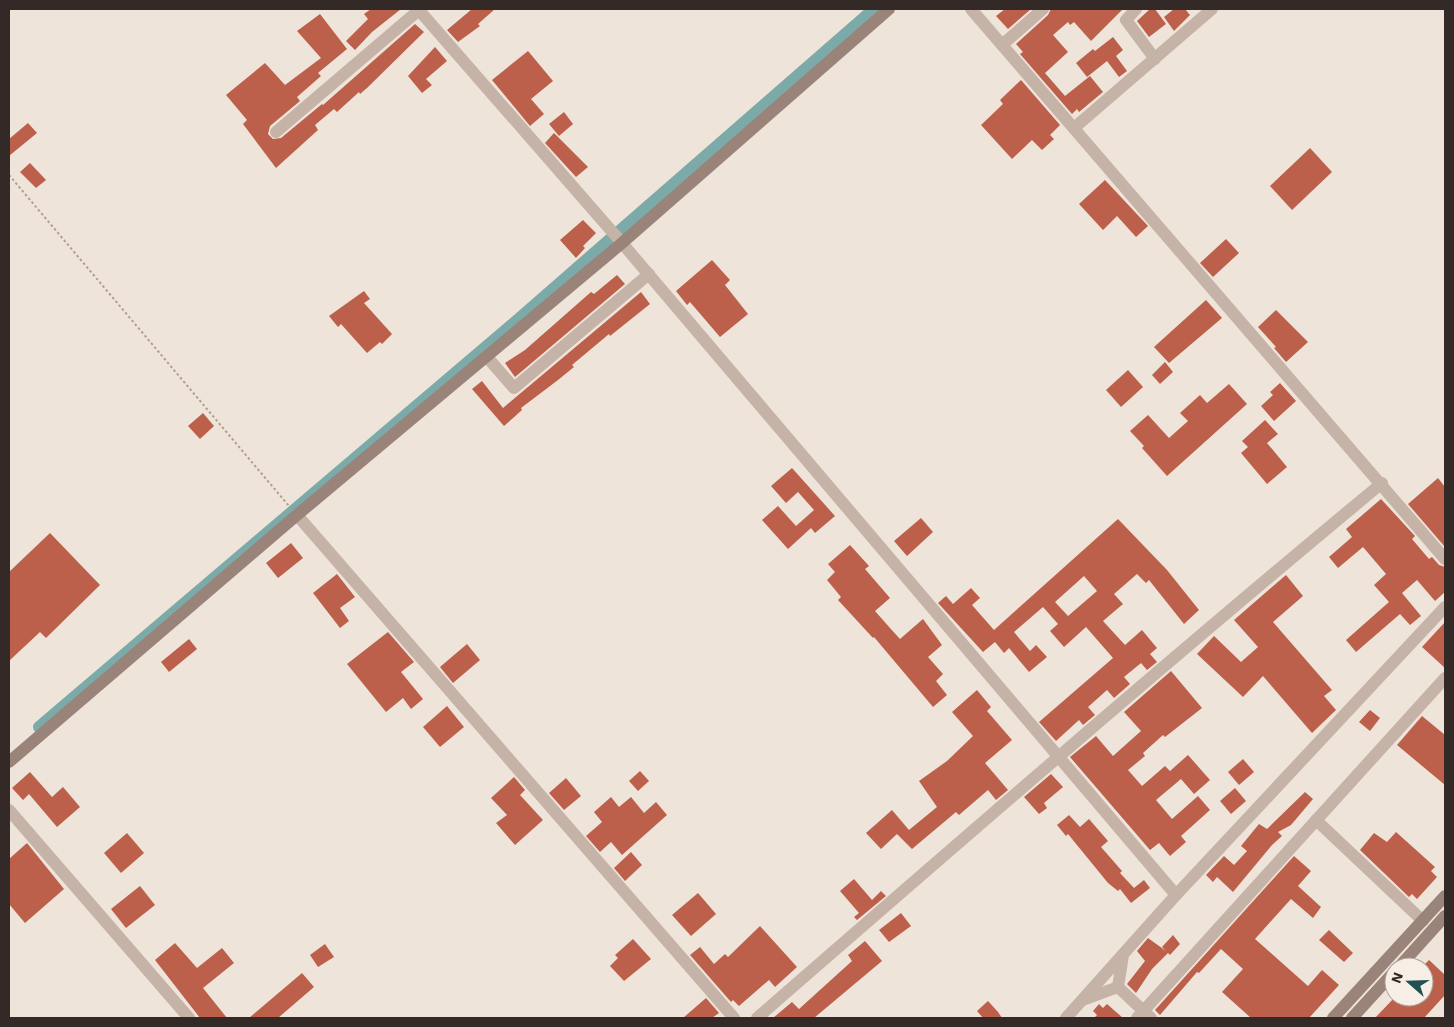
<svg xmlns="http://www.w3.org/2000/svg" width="1454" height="1027" font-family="'Work Sans',sans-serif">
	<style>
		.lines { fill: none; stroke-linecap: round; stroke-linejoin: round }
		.canal { stroke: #7baaa9; stroke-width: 12 }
		.building { fill: #bc604b; fill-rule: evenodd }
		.path { stroke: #b29e91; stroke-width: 2; stroke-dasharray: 2.5 2.5; stroke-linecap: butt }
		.street { stroke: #c6b3a7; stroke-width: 12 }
		.secondary { stroke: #9a8379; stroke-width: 12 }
	</style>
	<rect width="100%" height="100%" fill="#efe4da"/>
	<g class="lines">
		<path class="canal" d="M39,727L514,323L874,9"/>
	</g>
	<g class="building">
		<path d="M371,9H401L372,32L355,50L346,41L368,19L364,14Z"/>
		<path d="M472,9H495L478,24L480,26L458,42L447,30Z"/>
		<path d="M1005,9H1031L1008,29L996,16Z"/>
		<path d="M1051,9H1123L1091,41L1074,22L1070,25L1068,22L1053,35L1068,52L1045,73L1065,96L1090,76L1103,92L1079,112L1077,109L1072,114L1020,54L1023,52L1016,44L1048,15Z"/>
		<path d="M1150,9H1155L1166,24L1149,37L1137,21Z"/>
		<path d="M1174,9H1185L1190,15L1174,31L1164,17Z"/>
		<path d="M320,14L347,49L318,73L321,76L297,97L300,101L270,126L268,134L273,139L281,138L322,104L323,105L415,24L424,32L367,88L360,94L359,92L337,112L334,109L315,125L318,130L276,168L243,124L247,120L226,95L265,63L285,85L321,58L297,31Z"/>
		<path d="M1113,37L1123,50L1116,56L1127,71L1119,77L1107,61L1087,77L1076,63L1093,49L1095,51Z"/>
		<path d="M435,47L447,61L426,79L432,85L422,93L408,76Z"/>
		<path d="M528,51L553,81L531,99L544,114L530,126L492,80Z"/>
		<path d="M1021,80L1060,125L1050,135L1054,139L1042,150L1032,140L1012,159L981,125L1003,104L1000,100Z"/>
		<path d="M564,112L573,124L559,136L549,124Z"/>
		<path d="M28,123L37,133L9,156V139Z"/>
		<path d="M554,133L588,167L576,177L545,143Z"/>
		<path d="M1310,148L1332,172L1292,210L1270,186Z"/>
		<path d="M30,163L46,180L36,188L20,172Z"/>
		<path d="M1105,180L1148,226L1136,237L1117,216L1103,230L1079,204Z"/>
		<path d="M583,220L596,233L583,246L585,248L576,258L560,240Z"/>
		<path d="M1226,239L1239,253L1213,277L1200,263Z"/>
		<path d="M712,260L730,280L725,285L748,314L720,337L690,302L687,305L676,291Z"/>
		<path d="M617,275L625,284L515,377L505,363L525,350L591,292L594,294Z"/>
		<path d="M364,291L370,299L364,303L392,334L382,344L380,342L367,353L341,324L338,327L329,316Z"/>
		<path d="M641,292L650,304L610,336L609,334L572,365L574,367L558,380L521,408L522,410L504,426L472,389L482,381L503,408Z"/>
		<path d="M1206,300L1222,318L1169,363L1154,347Z"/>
		<path d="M1276,310L1308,342L1286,362L1274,348L1276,347L1258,327Z"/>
		<path d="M1165,362L1173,372L1160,384L1152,375Z"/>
		<path d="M1128,370L1143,387L1121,407L1106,390Z"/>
		<path d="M1280,383L1296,401L1274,421L1261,406L1273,395L1270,392Z"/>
		<path d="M1229,384L1247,404L1167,476L1142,448L1144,446L1130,431L1148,415L1169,438L1188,421L1180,413L1200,395L1207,403Z"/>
		<path d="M203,413L214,426L200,439L188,426Z"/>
		<path d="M1265,420L1278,434L1267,443L1287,467L1267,484L1241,453L1248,447L1242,441Z"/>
		<path d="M792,468L835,516L815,533L811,528L788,549L762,520L778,506L796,526L814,510L798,492L786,503L771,486Z"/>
		<path d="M1438,478L1445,487V547L1408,504Z"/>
		<path d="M1381,499L1415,536L1412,539L1429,559L1432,557L1439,565L1445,567V592L1435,601L1417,580L1402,593L1421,616L1410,625L1400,614L1356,652L1346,640L1389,602L1374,585L1386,574L1363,547L1338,568L1329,557L1352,537L1346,529Z"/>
		<path d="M921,518L933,532L907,556L894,541Z"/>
		<path d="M1118,519L1167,570L1199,610L1184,624L1149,580L1146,583L1137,574L1114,594L1123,604L1103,621L1125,645L1142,630L1157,648L1150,654L1157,662L1147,670L1141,663L1124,677L1130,684L1114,698L1107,690L1088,707L1095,715L1083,725L1079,720L1056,741L1039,722L1113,658L1086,627L1064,647L1050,631L1058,624L1043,607L1014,632L1030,651L1036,645L1047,657L1029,672L1009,648L1004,653L995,642L983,652L938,603L946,596L953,604L971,588L980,598L972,605L994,630ZM1084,576L1097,591L1068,616L1055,602Z"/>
		<path d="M50,533L100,585L46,638L40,632L9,661V572Z"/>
		<path d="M291,543L303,558L278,578L266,563Z"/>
		<path d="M850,545L869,566L865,569L890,598L875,611L890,628L900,639L923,619L942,645L928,657L943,674L936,681L947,695L933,707L874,637L873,638L838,600L841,597L827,580L835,572L828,564Z"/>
		<path d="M337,574L355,597L340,608L349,621L340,628L313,593Z"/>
		<path d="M1286,575L1303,596L1273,622L1332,690L1324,696L1336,710L1312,733L1263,676L1243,697L1197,654L1214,636L1241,662L1258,647L1234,620Z"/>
		<path d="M1445,622V668L1422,647Z"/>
		<path d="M388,632L414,662L401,672L423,699L411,709L403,698L386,712L347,664Z"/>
		<path d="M189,639L197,649L169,672L161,662Z"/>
		<path d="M467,644L480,660L453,683L440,667Z"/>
		<path d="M1171,671L1202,708L1165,737L1163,735L1143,753L1145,756L1128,770L1142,786L1165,766L1170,771L1188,755L1210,780L1194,794L1181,779L1156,800L1172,819L1198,796L1210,810L1181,836L1186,842L1170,856L1159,843L1150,850L1070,757L1096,736L1113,756L1141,731L1124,712Z"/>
		<path d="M977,690L991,707L987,711L1012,740L985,763L1008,790L996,800L988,790L959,815L956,812L912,849L897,834L881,849L866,833L892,810L909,830L937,807L919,781L947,761L973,736L952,712Z"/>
		<path d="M447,706L464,727L440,747L423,727Z"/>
		<path d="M1370,710L1380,718L1370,731L1359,722Z"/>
		<path d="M1422,716L1445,735V785L1397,745Z"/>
		<path d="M1243,759L1254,772L1239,785L1228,772Z"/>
		<path d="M640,771L649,781L638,791L629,781Z"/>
		<path d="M30,772L52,797L63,787L80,807L57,827L29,794L23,800L12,788Z"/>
		<path d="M1051,774L1063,787L1044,803L1047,808L1039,814L1024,797Z"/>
		<path d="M514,777L525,790L520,795L543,820L515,845L496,823L507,815L491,798Z"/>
		<path d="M566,778L581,796L564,810L549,793Z"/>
		<path d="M1235,788L1246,801L1231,814L1220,801Z"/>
		<path d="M1305,792L1313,799L1291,825L1278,832L1282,836L1272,845L1233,892L1217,877L1213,882L1206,875L1224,856L1234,865L1247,851L1241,846L1259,824L1267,829Z"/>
		<path d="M611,797L619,807L631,797L644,813L656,802L667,815L622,855L611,842L600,852L586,836L602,822L594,812Z"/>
		<path d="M1069,815L1080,827L1089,819L1108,841L1101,847L1122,871L1120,873L1134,888L1144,880L1150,888L1131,903L1120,889L1118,891L1108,883L1068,834L1066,836L1057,825Z"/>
		<path d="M1396,832L1435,867L1431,871L1437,877L1417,899L1412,894L1409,897L1360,850L1374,833L1387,842Z"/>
		<path d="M127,833L144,853L121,873L104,853Z"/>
		<path d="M27,843L64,889L25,923L9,904V859Z"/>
		<path d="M631,852L642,865L625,881L614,868Z"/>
		<path d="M1294,856L1311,871L1298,886L1321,907L1313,918L1291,899L1255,939L1308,986L1322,970L1339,985L1309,1018H1251L1222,992L1243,969L1221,949L1199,973L1197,972L1160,1015L1155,1010Z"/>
		<path d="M854,879L872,900L881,891L886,896L857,920L854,917L859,913L840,891Z"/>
		<path d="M140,886L155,905L126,928L111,909Z"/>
		<path d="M698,893L716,914L691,936L672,915Z"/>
		<path d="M901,913L911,926L889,942L879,930Z"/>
		<path d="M760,926L797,967L775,987L769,980L739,1006L733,1000L731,1002L690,955L700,947L714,964L725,954L728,957Z"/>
		<path d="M1329,930L1353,953L1344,962L1319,940Z"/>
		<path d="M1173,935L1180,944L1170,955L1168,953L1152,969L1136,993L1127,984L1145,961L1137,951L1148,938L1166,951L1162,947Z"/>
		<path d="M633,939L651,959L624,981L610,966L618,958L615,955Z"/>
		<path d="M865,941L882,961L814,1018H773L792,1002L799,1009L852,961L848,955Z"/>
		<path d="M175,943L197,968L222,948L234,963L203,988L227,1018H200L155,960Z"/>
		<path d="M325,944L334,957L318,967L310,955Z"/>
		<path d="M1429,960L1445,975V995L1424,1018H1375L1395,997H1424V965Z"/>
		<path d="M302,973L314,987L278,1018H249Z"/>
		<path d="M706,998L719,1013L712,1018H683Z"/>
		<path d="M988,1001L998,1012L1002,1018H983L977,1011Z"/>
		<path d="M1099,1004L1103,1008L1107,1004L1123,1018H1094L1097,1015L1093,1011Z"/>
	</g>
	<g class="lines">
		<path class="path" d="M9,175L289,506"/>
		<g class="street">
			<path d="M418,9L622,243L1176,895"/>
			<path d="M971,9L1445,559"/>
			<path d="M1136,9L1126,20L1155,59"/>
			<path d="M1002,45L1043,9"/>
			<path d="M1074,128L1212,9"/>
			<path d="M276,132L419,10"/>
			<path d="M487,357L514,388L649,274"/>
			<path d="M297,515L734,1018"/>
			<path d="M9,810L189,1018"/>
			<path d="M1316,820L1423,921"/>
			<path d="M1118,987L1151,1018"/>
			<path d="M1083,1000L1118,987L1123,955"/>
			<path d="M757,1018C964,838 1171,658 1382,483"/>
			<path d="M1066,1018L1176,895L1445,607"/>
			<path d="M1137,1018L1445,678"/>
		</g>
		<g class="secondary">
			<path d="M9,762L297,515L622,243L889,9"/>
			<path d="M1399,967L1445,916"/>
			<path d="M1333,1018L1445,896"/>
			<path d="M1352,1018L1394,972"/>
		</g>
	</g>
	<rect width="1454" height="1027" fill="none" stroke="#332a27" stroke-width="20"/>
	<g transform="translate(1409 982) rotate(290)"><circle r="24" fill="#f7eee6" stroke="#a9a09a"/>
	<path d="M0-4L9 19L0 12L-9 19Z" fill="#205151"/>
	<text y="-8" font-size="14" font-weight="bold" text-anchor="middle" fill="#332a27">N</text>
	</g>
</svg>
